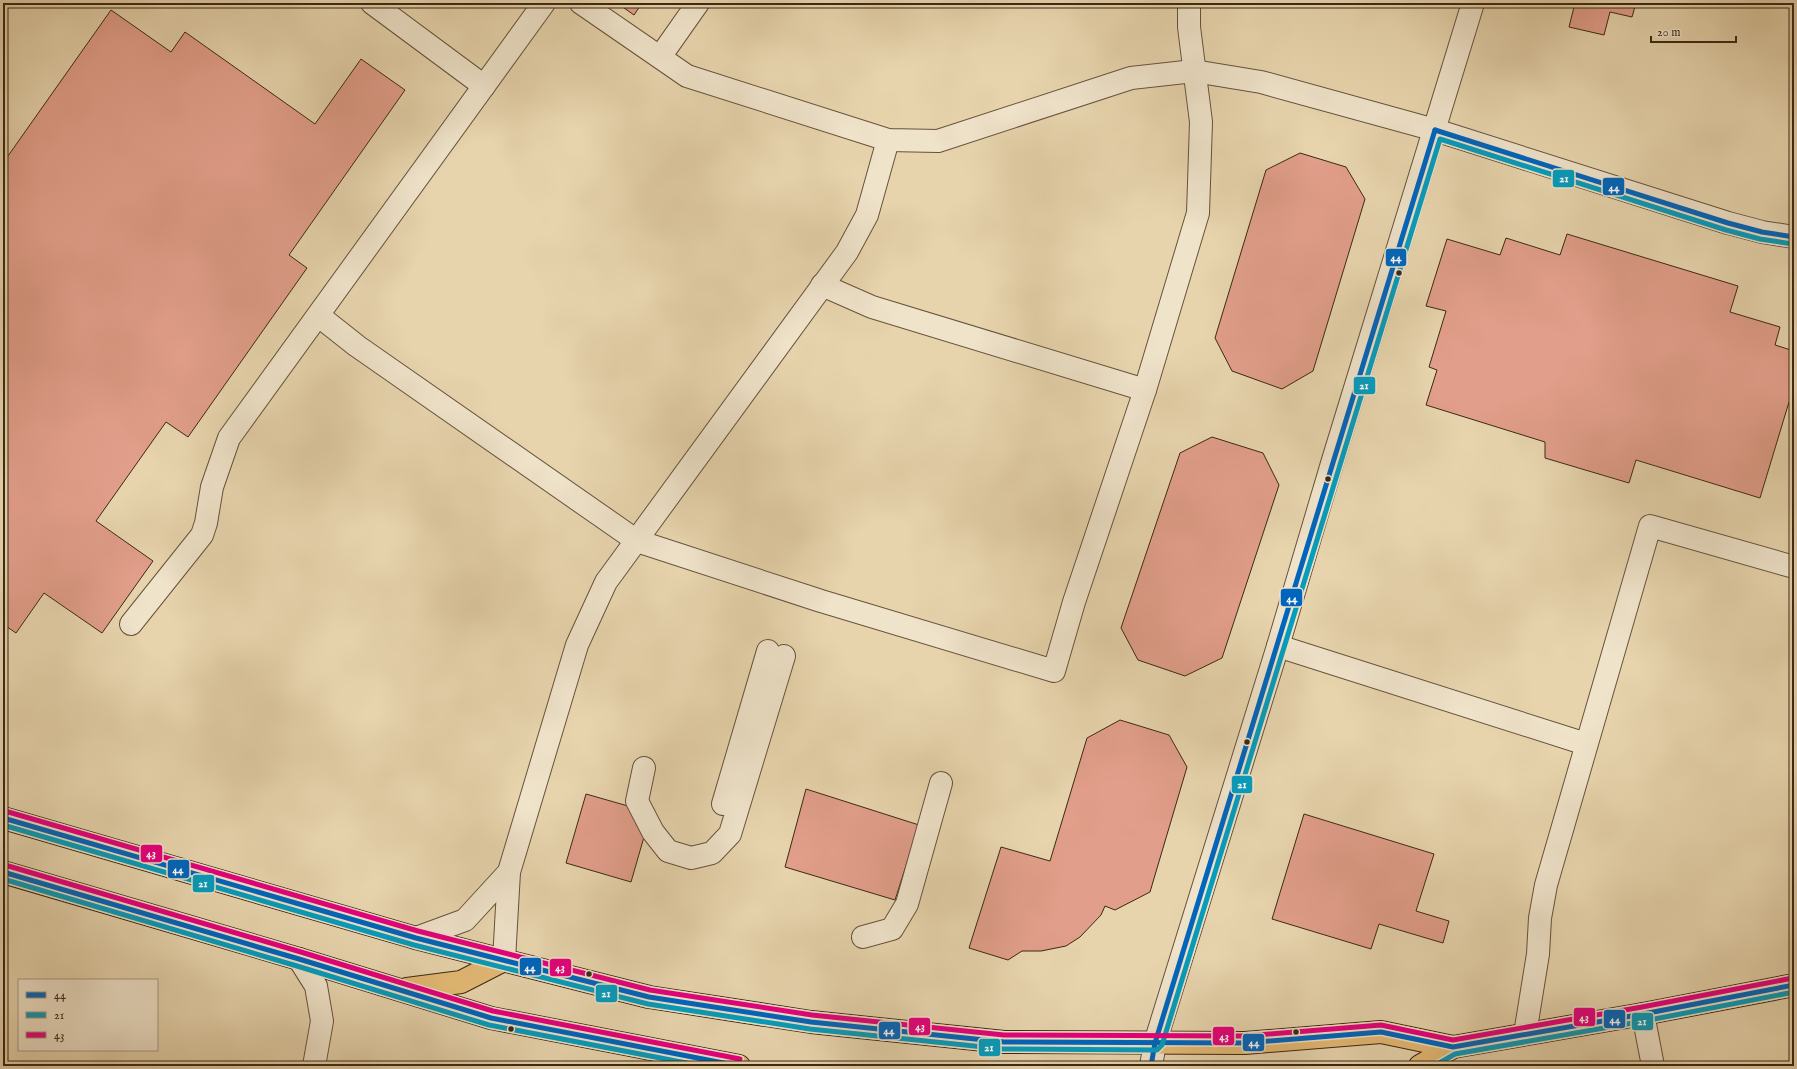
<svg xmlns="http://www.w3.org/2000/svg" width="1797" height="1069" font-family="'IM FELL English',serif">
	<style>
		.building { fill: #e19e8a; stroke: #3b2815 }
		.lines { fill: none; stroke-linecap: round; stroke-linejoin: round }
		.minor-casing { stroke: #66533b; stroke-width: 24 }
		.major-casing { stroke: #3b2815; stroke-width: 24 }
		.minor { stroke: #efe3ca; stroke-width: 22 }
		.major { stroke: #e4ba76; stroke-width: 22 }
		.bus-1-casing { stroke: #efe3ca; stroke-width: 8 }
		.bus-2-casing { stroke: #efe3ca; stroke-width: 8 }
		.bus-3-casing { stroke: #efe3ca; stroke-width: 8 }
		.bus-1 { stroke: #0065bd; stroke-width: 5 }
		.bus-2 { stroke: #069cbc; stroke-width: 5 }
		.bus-3 { stroke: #e5007d; stroke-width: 5 }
		.bus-dot { fill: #3b2815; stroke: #efe3ca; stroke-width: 1.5 }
		.line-badge { stroke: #efe3ca; stroke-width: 1.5 }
		.badge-label { font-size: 11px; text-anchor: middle; font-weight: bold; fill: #fff }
	</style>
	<rect width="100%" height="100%" fill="#e7d4ad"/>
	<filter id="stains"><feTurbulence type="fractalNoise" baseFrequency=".005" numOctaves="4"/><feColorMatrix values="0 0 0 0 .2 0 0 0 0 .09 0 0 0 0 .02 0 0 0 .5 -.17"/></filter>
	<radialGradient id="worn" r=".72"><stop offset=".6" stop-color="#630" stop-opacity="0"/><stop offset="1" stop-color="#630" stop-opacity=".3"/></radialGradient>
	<g class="building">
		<path d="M617,3H642L634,15Z"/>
		<path d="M1575,3H1636L1632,17L1610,12L1604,35L1569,27Z"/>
		<path d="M111,10L171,52L185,32L315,124L361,59L405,90L289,255L307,268L188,437L166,422L96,521L153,561L102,633L44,593L16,633L3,624V163Z"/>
		<path d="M1300,153L1346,167L1365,199L1313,371L1282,389L1232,371L1215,338L1266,170Z"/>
		<path d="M1567,234L1738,286L1730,312L1780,327L1775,345L1794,351V404L1789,402L1760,498L1636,460L1629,483L1545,458V442L1426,405L1437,370L1429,367L1446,311L1426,306L1447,239L1500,255L1506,238L1560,255Z"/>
		<path d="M1212,437L1263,453L1279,485L1222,658L1185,676L1138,660L1121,628L1180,453Z"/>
		<path d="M1120,720L1169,735L1187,767L1150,892L1115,910L1105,906L1101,915L1080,937L1066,946L1041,951H1022L1008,960L969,948L1001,847L1050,861L1087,738Z"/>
		<path d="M806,789L919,825L895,900L785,867Z"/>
		<path d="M586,794L628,806L644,837L631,882L566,863Z"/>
		<path d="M1304,814L1434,854L1416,911L1449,921L1443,943L1379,924L1371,949L1272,919Z"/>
	</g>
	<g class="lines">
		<defs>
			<g id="minor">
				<path d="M372,3L484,86"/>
				<path d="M581,3L687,76L888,140L938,141L1131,78L1194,71L1261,82L1435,130L1728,223L1762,232L1794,237"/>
				<path d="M660,57L698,3"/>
				<path d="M822,285L872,307L1145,390"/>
				<path d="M319,316L357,346L637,541L821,601L1054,671L1074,602L1145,390L1198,213L1201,122L1189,27V3"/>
				<path d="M131,624L202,535L206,523L212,487L229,438L544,3"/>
				<path d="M1278,646L1586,744"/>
				<path d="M644,768L637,801L653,832L668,851L691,858L712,853L730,834L784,656"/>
				<path d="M723,804L768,651"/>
				<path d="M863,937L892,929L907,904L941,783"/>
				<path d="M416,938L465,920L509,872"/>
				<path d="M299,959L316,986L322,1021L314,1066"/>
				<path d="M504,960L509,872L577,645L606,582L847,252L867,215L888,140"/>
				<path d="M1643,1014L1653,1066"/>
				<path d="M1525,1034L1538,954L1540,918L1546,885L1650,526L1794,567"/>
				<path d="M1151,1066L1155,1043L1278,646L1333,460L1473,3"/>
			</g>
			<g id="major">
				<path d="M3,818L416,938L649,997L811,1022L1004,1042L1245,1043L1381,1032L1453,1047L1643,1014L1794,985"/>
				<path d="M3,872L299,959L491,1018L739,1066"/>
				<path d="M407,989L461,982L504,960"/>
				<path d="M1420,1066L1453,1047"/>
			</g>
		</defs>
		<use href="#minor" class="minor-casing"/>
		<use href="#major" class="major-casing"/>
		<use href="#minor" class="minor"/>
		<use href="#major" class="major"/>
		<defs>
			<g id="bus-1">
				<path d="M1435,130L1728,223L1762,232L1794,237"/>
				<path d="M3,818L416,938L649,997L811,1022L1004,1042L1245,1043L1381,1032L1453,1047L1643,1014L1794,985"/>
				<path d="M3,872L299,959L491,1018L739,1066"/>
				<path d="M1151,1066L1155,1043L1435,130"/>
			</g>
			<g id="bus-2">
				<path d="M3,825L414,945L648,1004L810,1029L1003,1049L1157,1050L1162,1045L1440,139L1726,230L1760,239L1793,244"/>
				<path d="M3,879L297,966L489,1025L702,1066"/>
				<path d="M1434,1066L1455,1054L1644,1021L1794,992"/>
			</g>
			<g id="bus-3">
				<path d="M5,811L418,931L650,990L812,1015L1004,1035L1245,1036L1381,1025L1453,1040L1642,1007L1793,978"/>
				<path d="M5,865L301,952L493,1011L740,1059"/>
			</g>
		</defs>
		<use href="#bus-1" class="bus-1-casing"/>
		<use href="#bus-2" class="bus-2-casing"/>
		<use href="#bus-3" class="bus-3-casing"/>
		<use href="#bus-1" class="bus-1"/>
		<use href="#bus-2" class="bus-2"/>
		<use href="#bus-3" class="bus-3"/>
	</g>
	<g class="bus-dot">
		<circle cx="1399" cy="273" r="3.5"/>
		<circle cx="1328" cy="479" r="3.5"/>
		<circle cx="1247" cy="742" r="3.5"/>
		<circle cx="589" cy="974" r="3.5"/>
		<circle cx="511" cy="1029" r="3.5"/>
		<circle cx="1296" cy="1032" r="3.5"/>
	</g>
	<g class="line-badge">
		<rect x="1552" y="169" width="23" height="19" rx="4" fill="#069cbc"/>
		<rect x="1602" y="177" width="23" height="19" rx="4" fill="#0065bd"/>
		<rect x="1385" y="248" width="22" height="19" rx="4" fill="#0065bd"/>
		<rect x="1353" y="376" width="23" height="19" rx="4" fill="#069cbc"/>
		<rect x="1280" y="588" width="23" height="19" rx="4" fill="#0065bd"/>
		<rect x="1231" y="775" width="22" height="19" rx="4" fill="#069cbc"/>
		<rect x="140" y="844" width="23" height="19" rx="4" fill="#e5007d"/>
		<rect x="167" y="859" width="23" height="20" rx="4" fill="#0065bd"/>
		<rect x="192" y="874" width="23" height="19" rx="4" fill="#069cbc"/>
		<rect x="519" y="957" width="23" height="19" rx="4" fill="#0065bd"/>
		<rect x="549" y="958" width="23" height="19" rx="4" fill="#e5007d"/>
		<rect x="595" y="984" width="23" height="19" rx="4" fill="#069cbc"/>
		<rect x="1573" y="1007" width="23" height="20" rx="4" fill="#e5007d"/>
		<rect x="1603" y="1009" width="23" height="20" rx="4" fill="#0065bd"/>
		<rect x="1631" y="1012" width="23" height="19" rx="4" fill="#069cbc"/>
		<rect x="908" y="1017" width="23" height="19" rx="4" fill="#e5007d"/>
		<rect x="878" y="1021" width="23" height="19" rx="4" fill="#0065bd"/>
		<rect x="1212" y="1026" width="23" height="20" rx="4" fill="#e5007d"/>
		<rect x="1242" y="1033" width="23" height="19" rx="4" fill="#0065bd"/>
		<rect x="978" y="1038" width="23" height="19" rx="4" fill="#069cbc"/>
	</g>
	<g class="badge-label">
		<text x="1564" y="182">21</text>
		<text x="1614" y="191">44</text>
		<text x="1396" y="261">44</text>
		<text x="1364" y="389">21</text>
		<text x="1292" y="602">44</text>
		<text x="1242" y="788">21</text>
		<text x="151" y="857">43</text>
		<text x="178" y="873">44</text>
		<text x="203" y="887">21</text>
		<text x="530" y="971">44</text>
		<text x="560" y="971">43</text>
		<text x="606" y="997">21</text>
		<text x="1584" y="1021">43</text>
		<text x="1615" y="1023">44</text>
		<text x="1642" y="1025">21</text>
		<text x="920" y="1030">43</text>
		<text x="889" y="1034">44</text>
		<text x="1224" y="1040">43</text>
		<text x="1254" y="1046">44</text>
		<text x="989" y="1051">21</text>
	</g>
	<rect width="1797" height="1069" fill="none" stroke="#e7d4ad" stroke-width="16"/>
	<rect x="4" y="4" width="1789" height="1061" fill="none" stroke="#3b2815" stroke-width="2"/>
	<rect x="8" y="8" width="1781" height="1053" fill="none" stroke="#3b2815"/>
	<rect x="18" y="979" width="140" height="72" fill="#efe3ca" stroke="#a79882"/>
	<rect x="26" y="992" width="20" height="6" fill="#0065bd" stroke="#a79882"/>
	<text x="54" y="999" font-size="12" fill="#3b2815">44</text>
	<rect x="26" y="1012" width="20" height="6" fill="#069cbc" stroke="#a79882"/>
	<text x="54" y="1019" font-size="12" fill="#3b2815">21</text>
	<rect x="26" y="1032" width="20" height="6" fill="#e5007d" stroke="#a79882"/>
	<text x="54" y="1039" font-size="12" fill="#3b2815">43</text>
	<path d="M1651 36v6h85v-6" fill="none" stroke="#3b2815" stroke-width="2"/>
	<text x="1657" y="36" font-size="12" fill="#3b2815" stroke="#efe3ca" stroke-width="3" paint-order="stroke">20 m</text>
	<rect width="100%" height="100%" filter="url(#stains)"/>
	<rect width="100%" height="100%" fill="url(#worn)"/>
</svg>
